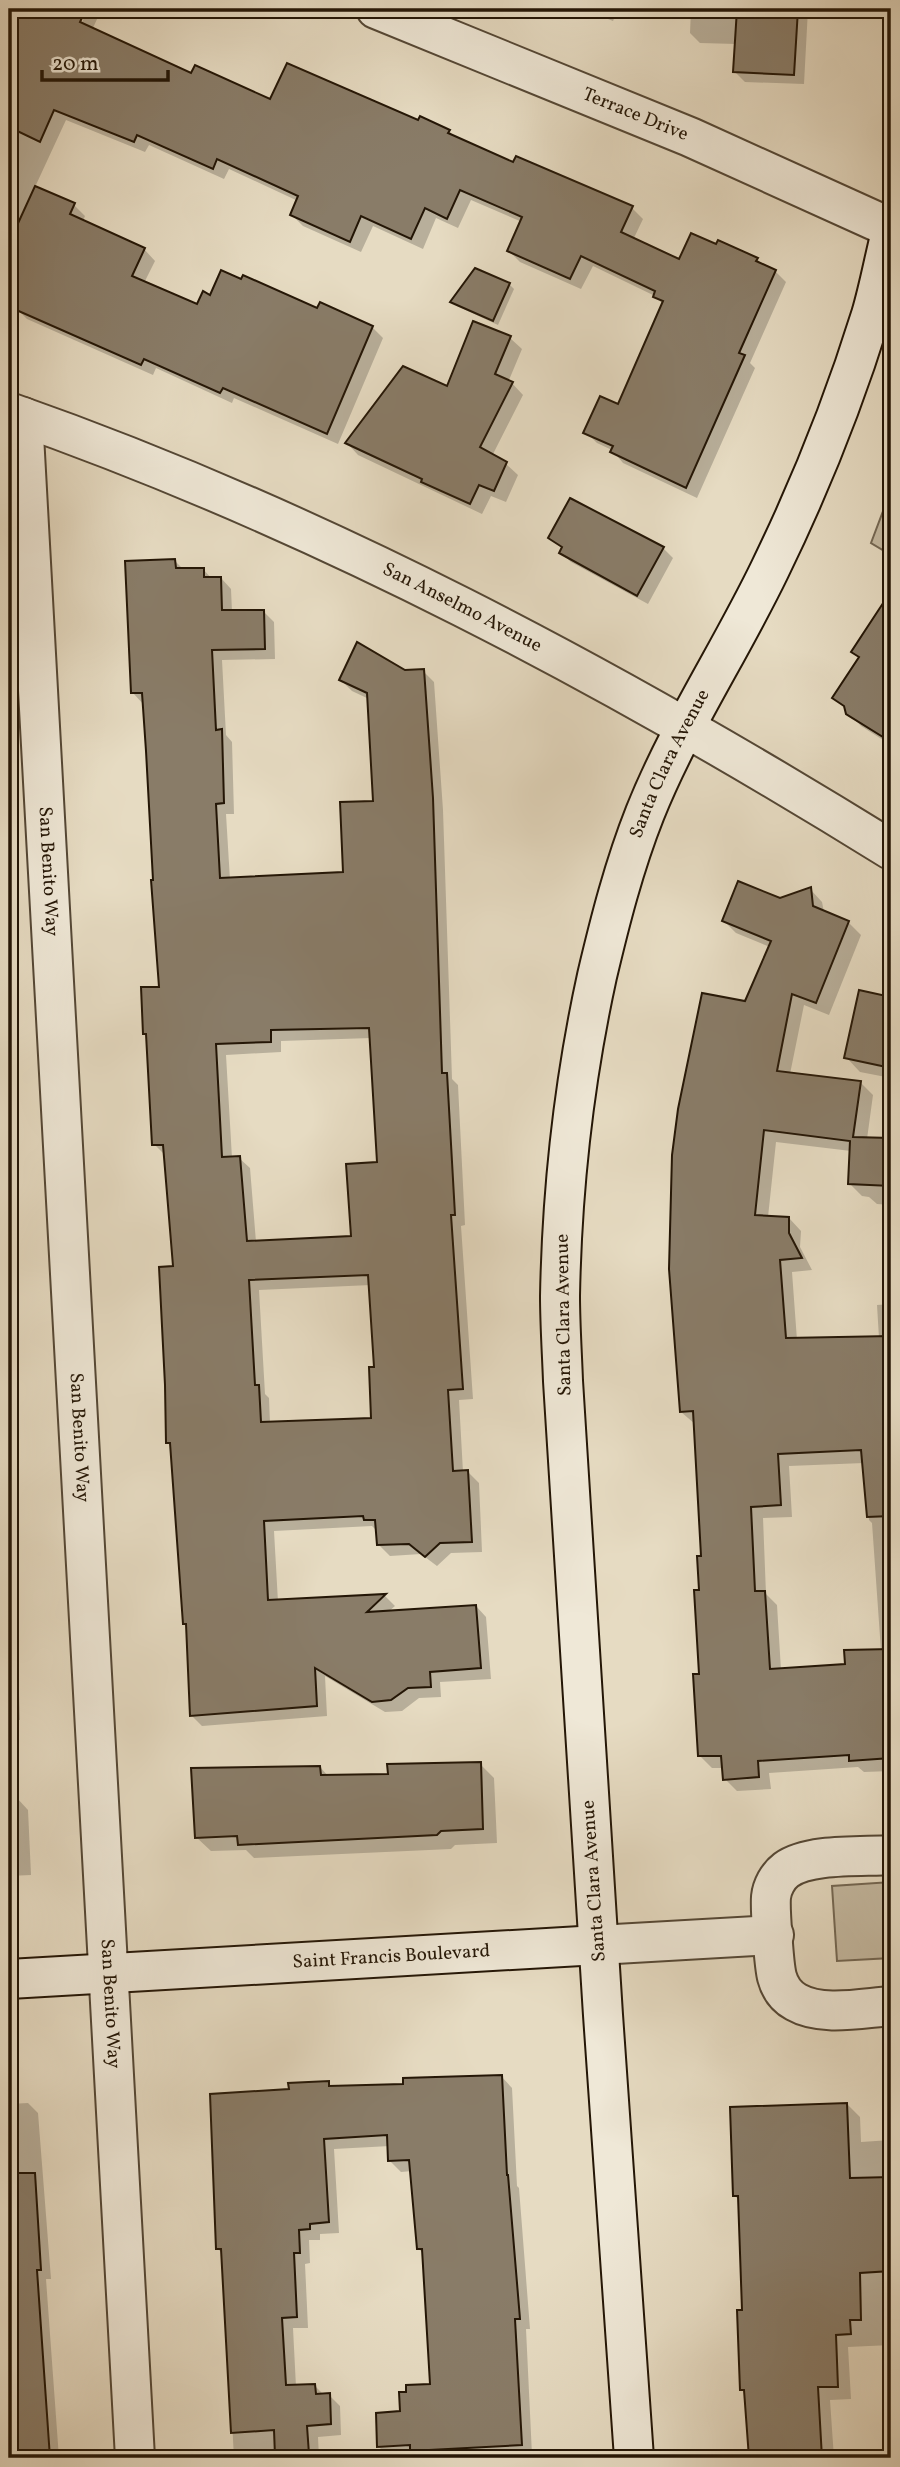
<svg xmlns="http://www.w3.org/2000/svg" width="900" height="2467" font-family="Vollkorn,serif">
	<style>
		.green { fill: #c5baa2; stroke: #746854; stroke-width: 2 }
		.shadow { fill: #0003; fill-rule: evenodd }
		.building { fill: #897c68; stroke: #241606; stroke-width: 2; fill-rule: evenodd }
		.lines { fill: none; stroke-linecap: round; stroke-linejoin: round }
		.street-casing { stroke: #544735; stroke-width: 42 }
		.secondary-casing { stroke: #241606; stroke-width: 42 }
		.street { stroke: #efe8d7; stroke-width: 38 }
		.secondary { stroke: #efe8d7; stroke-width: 38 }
		.labels { text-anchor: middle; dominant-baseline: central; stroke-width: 5; stroke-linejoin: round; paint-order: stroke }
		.street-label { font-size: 19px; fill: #241606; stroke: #efe8d7 }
	</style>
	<rect width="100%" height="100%" fill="#e6dbc2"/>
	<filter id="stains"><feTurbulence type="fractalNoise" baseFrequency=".00286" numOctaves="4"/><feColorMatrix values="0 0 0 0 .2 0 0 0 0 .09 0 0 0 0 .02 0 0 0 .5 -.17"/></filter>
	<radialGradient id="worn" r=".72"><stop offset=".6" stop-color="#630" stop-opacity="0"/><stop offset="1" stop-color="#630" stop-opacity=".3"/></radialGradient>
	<g class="green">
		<path d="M891,490V555L871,543Z"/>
		<path d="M891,1882V1958L837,1961L832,1886Z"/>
	</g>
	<g class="shadow">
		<path d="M9,9H84L75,29L78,31L88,9H90L98,17L92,30L192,75L271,101L418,122L449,131L456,138L514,164L632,208L643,219L633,240L680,262L717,246L757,259L764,267L775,271L786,282L750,363L755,368L697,498L623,463L612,450L597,443L586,432L619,407L664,305L655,296L593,266L581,289L520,262L509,251L522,222L471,200L458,228L436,218L423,249L373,226L361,252L303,226L292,215L298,201L229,169L224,179L149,145L145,152L66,120L35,187L74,205L85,216L83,221L144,249L155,261L144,283L198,307L211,297L318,310L372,327L383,338L338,444L234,398L232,403L156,368L153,375L27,319L16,308L9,265Z"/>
		<path d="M583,9H618L613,21Z"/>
		<path d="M691,9H808L804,84L745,82L735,72L736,44L700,43L690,33Z"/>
		<path d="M509,284L514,289L498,325L457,306L452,302Z"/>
		<path d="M510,338L522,349L509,380L523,395L492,456L506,464L518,475L506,502L491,496L482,514L358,455L347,443L448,388Z"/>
		<path d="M550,538L663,548L673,558L648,604L571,562L561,553L563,549Z"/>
		<path d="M175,561L183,569H203L212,579L221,578L231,589L232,612L263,611L274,622L275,659L222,660L226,735L232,742L234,814H226L230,880L344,874L375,802L369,699L352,691L341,680L423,671L434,682L443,810L452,1079L458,1085L465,1225L461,1226L473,1399L459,1400L463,1472H468L479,1483L482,1552L451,1553L437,1566L421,1554L390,1556L379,1545L376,1530L372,1526L274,1531L278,1602L385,1596L395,1606L388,1612L476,1606L486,1617L491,1679L440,1682L441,1697L419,1698L402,1711L385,1712L325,1676L327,1716L202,1726L191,1715L188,1626L185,1624L172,1447L168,1442L175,1268L166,1156L154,1144L148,1036L145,1033L160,988L144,705L133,693ZM371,1038L379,1164L353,1238L256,1242L250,1168L239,1158H232L226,1055L281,1052V1041ZM371,1285L376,1368L373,1420L270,1423L269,1398L265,1394L259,1290Z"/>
		<path d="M884,620L891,625V745L861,726L834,697L860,659L853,651Z"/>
		<path d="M810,889L822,902L824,912L848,922L861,935L829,1015L804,1005L790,1074L860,1082L873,1095L867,1139L891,1140V1205L877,1204L869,1197L862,1196L850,1184L851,1151L776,1142L768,1217L789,1218L801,1231L800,1247L812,1270L792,1272L797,1340L879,1338L877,1305L891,1304V1771L864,1772L858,1767L769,1773L771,1789L737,1791L725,1779L724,1768H712L700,1756L703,1558L695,1424L681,1412L746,1003L770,947L736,933L724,921ZM864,1463L869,1520L872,1523L881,1651L846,1666L781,1670L777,1605L766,1594L763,1518L792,1517L789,1466Z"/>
		<path d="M861,992L891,999V1078L860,1072L846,1057Z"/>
		<path d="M9,1586L15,1592L20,1720L9,1721Z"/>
		<path d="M480,1764L494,1778L497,1843L455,1845L451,1849L254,1858L246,1850L211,1851L196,1837L320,1767L329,1777L390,1776Z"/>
		<path d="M16,1797L28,1810L31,1875L9,1876V1798Z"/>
		<path d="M501,2076L512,2088L517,2186L519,2188L530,2329H526L532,2455L475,2458H419L417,2456L390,2458L379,2447L402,2413L432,2385L424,2254L419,2249L412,2171L401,2172L390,2161V2146L334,2149L339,2233L320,2234V2240H309L310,2263L305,2264L308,2328H293L296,2387L315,2386L324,2395H329L340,2406L341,2435L318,2437L319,2458H234L223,2254L218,2249L290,2091L328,2083L333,2088L405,2086Z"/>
		<path d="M28,2103L38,2113L51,2279H46L59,2458H9V2104Z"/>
		<path d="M847,2104L860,2117L861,2142L891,2140V2345L848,2347L851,2399L830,2400L834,2458H750L746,2393L742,2389L744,2312L740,2201L735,2196Z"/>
	</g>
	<g class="building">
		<path d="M9,9H86L80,22L191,73L195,65L270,99L287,63L418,120L420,116L450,130L448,133L513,162L516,156L633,206L621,232L679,259L691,233L716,244L718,240L758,258L756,261L776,270L739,353L745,355L686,488L610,452L613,446L583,433L600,396L618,404L663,301L653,297L655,291L581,256L570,279L507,251L522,217L460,190L447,219L425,208L411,239L361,216L350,242L290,215L298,196L217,159L213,169L137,135L134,142L54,110L40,142L9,127Z"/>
		<path d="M737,9H798L794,75L733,72Z"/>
		<path d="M35,186L75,203L70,214L145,248L132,276L197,304L203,291L210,295L221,270L241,279L243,275L317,308L320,302L373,326L327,434L223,388L220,393L144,359L141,365L14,309L13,303L9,301V243Z"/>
		<path d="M475,268L510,283L493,321L450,302Z"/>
		<path d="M473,321L511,336L495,374L513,382L480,447L507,462L494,491L479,485L470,504L421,482L422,479L345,443L403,366L447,386Z"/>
		<path d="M570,498L664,547L637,596L559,553L562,547L548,538Z"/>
		<path d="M175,559L176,568H204V577H221L222,610H264L265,649L212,650L216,730L222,729L224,803L216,804L220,878L343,872L340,802L373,801L367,693L339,680L357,642L405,670L424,669L433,798L442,1073H447L455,1215H451L463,1389L448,1390L453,1471L468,1470L472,1542L440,1543L425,1557L409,1544L377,1545L375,1520H364L363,1516L264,1521L268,1600L386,1594L367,1612L476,1605L481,1668L430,1672L431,1687L408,1688L391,1700L372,1702L315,1668L317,1706L190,1716L186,1624H183L170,1443H166L165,1385L159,1267L173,1266L163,1145H152L146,1034H143L141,987H159L151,880H153L146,751L142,693H131L125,561ZM369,1028L377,1162L346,1164L351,1236L247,1241L240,1156L222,1157L216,1044L271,1042V1030ZM368,1275L374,1367H369L371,1418L261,1422L259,1385H255L249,1280Z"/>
		<path d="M891,591V742L846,714L844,706L832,698L859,657L851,652Z"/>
		<path d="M738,881L780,898L811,887L813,906L849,921L816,1003L792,994L777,1071L861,1081L853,1137L891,1138V1186L848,1184L850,1141L764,1130L755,1215L789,1217V1233L802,1258L780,1260L786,1338L891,1336V1516L867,1517L861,1450L778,1454L781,1505L751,1507L755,1591H765L770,1669L845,1664L844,1650L891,1649V1758L849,1761V1755L758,1761L759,1777L723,1780L721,1756H698L693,1674H699L694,1590H699L697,1556H701L693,1411L680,1412L669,1269L672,1155L678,1109L702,993L745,1001L771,941L722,921Z"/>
		<path d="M859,990L891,997V1068L844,1058Z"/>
		<path d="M481,1762L483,1829L441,1831L437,1835L238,1845L237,1836L195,1838L191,1768L320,1766L321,1775L388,1774L387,1764Z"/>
		<path d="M502,2075L507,2175H508L520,2319H515L522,2445L410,2451V2445L377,2447L376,2413L400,2411L399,2392H406V2385L430,2384L422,2249H417L409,2160L388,2161L387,2135L324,2139L329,2222L310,2224V2229L299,2230L300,2253H294L297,2317L282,2318L286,2385L315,2384L316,2394L330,2393L331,2424L307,2426L309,2454L275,2456L274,2430L231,2433L221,2249H216L210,2094L289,2089L288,2083L329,2081V2086L403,2084V2078Z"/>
		<path d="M847,2103L850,2178L891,2177V2271L860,2273L861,2320H850L851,2334L836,2335L838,2387H818L822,2458H749L744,2390H740L737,2310H742L738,2196H733L730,2107Z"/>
		<path d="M9,2173H35L41,2270H37L50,2458H9Z"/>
	</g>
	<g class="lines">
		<defs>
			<g id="street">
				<path id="s1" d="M376,9L690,137L891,228"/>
				<path id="s2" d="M9,412C320,521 612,677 891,850"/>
				<path id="s3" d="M23,417L135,2458"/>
				<path d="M891,1855C863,1857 809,1853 786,1870C778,1876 772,1887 771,1897C770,1909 774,1966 777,1977C780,1988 787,1997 796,2002C822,2017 862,2008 891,2006"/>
				<path d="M598,1945L774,1935"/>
			</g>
			<g id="secondary">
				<path id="s4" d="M9,1979L598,1945"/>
				<path id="s5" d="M634,2458L603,2015L563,1381C562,1353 560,1324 560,1296C562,1188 574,1081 597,976C610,921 624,866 645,813C679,728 730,652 770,569C810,487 844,402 871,315C879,288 884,260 891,232"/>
			</g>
		</defs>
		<use href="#street" class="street-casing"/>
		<use href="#secondary" class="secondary-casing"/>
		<use href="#street" class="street"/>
		<use href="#secondary" class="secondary"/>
	</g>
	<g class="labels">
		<g class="street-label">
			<text stroke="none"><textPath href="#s1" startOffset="280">Terrace Drive</textPath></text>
			<text stroke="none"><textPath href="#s2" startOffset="494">San Anselmo Avenue</textPath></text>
			<text stroke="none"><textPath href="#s5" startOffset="1712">Santa Clara Avenue</textPath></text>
			<text stroke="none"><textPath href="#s3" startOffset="455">San Benito Way</textPath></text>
			<text transform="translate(564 1315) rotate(-91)">Santa Clara Avenue</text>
			<text stroke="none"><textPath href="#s3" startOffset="1022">San Benito Way</textPath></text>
			<text transform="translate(594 1881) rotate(-94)">Santa Clara Avenue</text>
			<text stroke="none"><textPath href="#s4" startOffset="383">Saint Francis Boulevard</textPath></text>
			<text stroke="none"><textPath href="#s3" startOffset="1589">San Benito Way</textPath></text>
		</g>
	</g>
	<rect width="900" height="2467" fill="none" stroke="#e6dbc2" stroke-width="35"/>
	<rect x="10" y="10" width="879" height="2446" fill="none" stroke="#241606" stroke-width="3.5"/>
	<rect x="18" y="18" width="865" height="2432" fill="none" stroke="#241606" stroke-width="2"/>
	<path d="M42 70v10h126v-10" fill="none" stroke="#241606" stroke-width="3.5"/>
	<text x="52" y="70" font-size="21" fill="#241606" stroke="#efe8d7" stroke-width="5" paint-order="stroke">20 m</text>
	<rect width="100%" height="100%" filter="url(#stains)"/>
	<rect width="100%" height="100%" fill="url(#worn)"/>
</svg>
